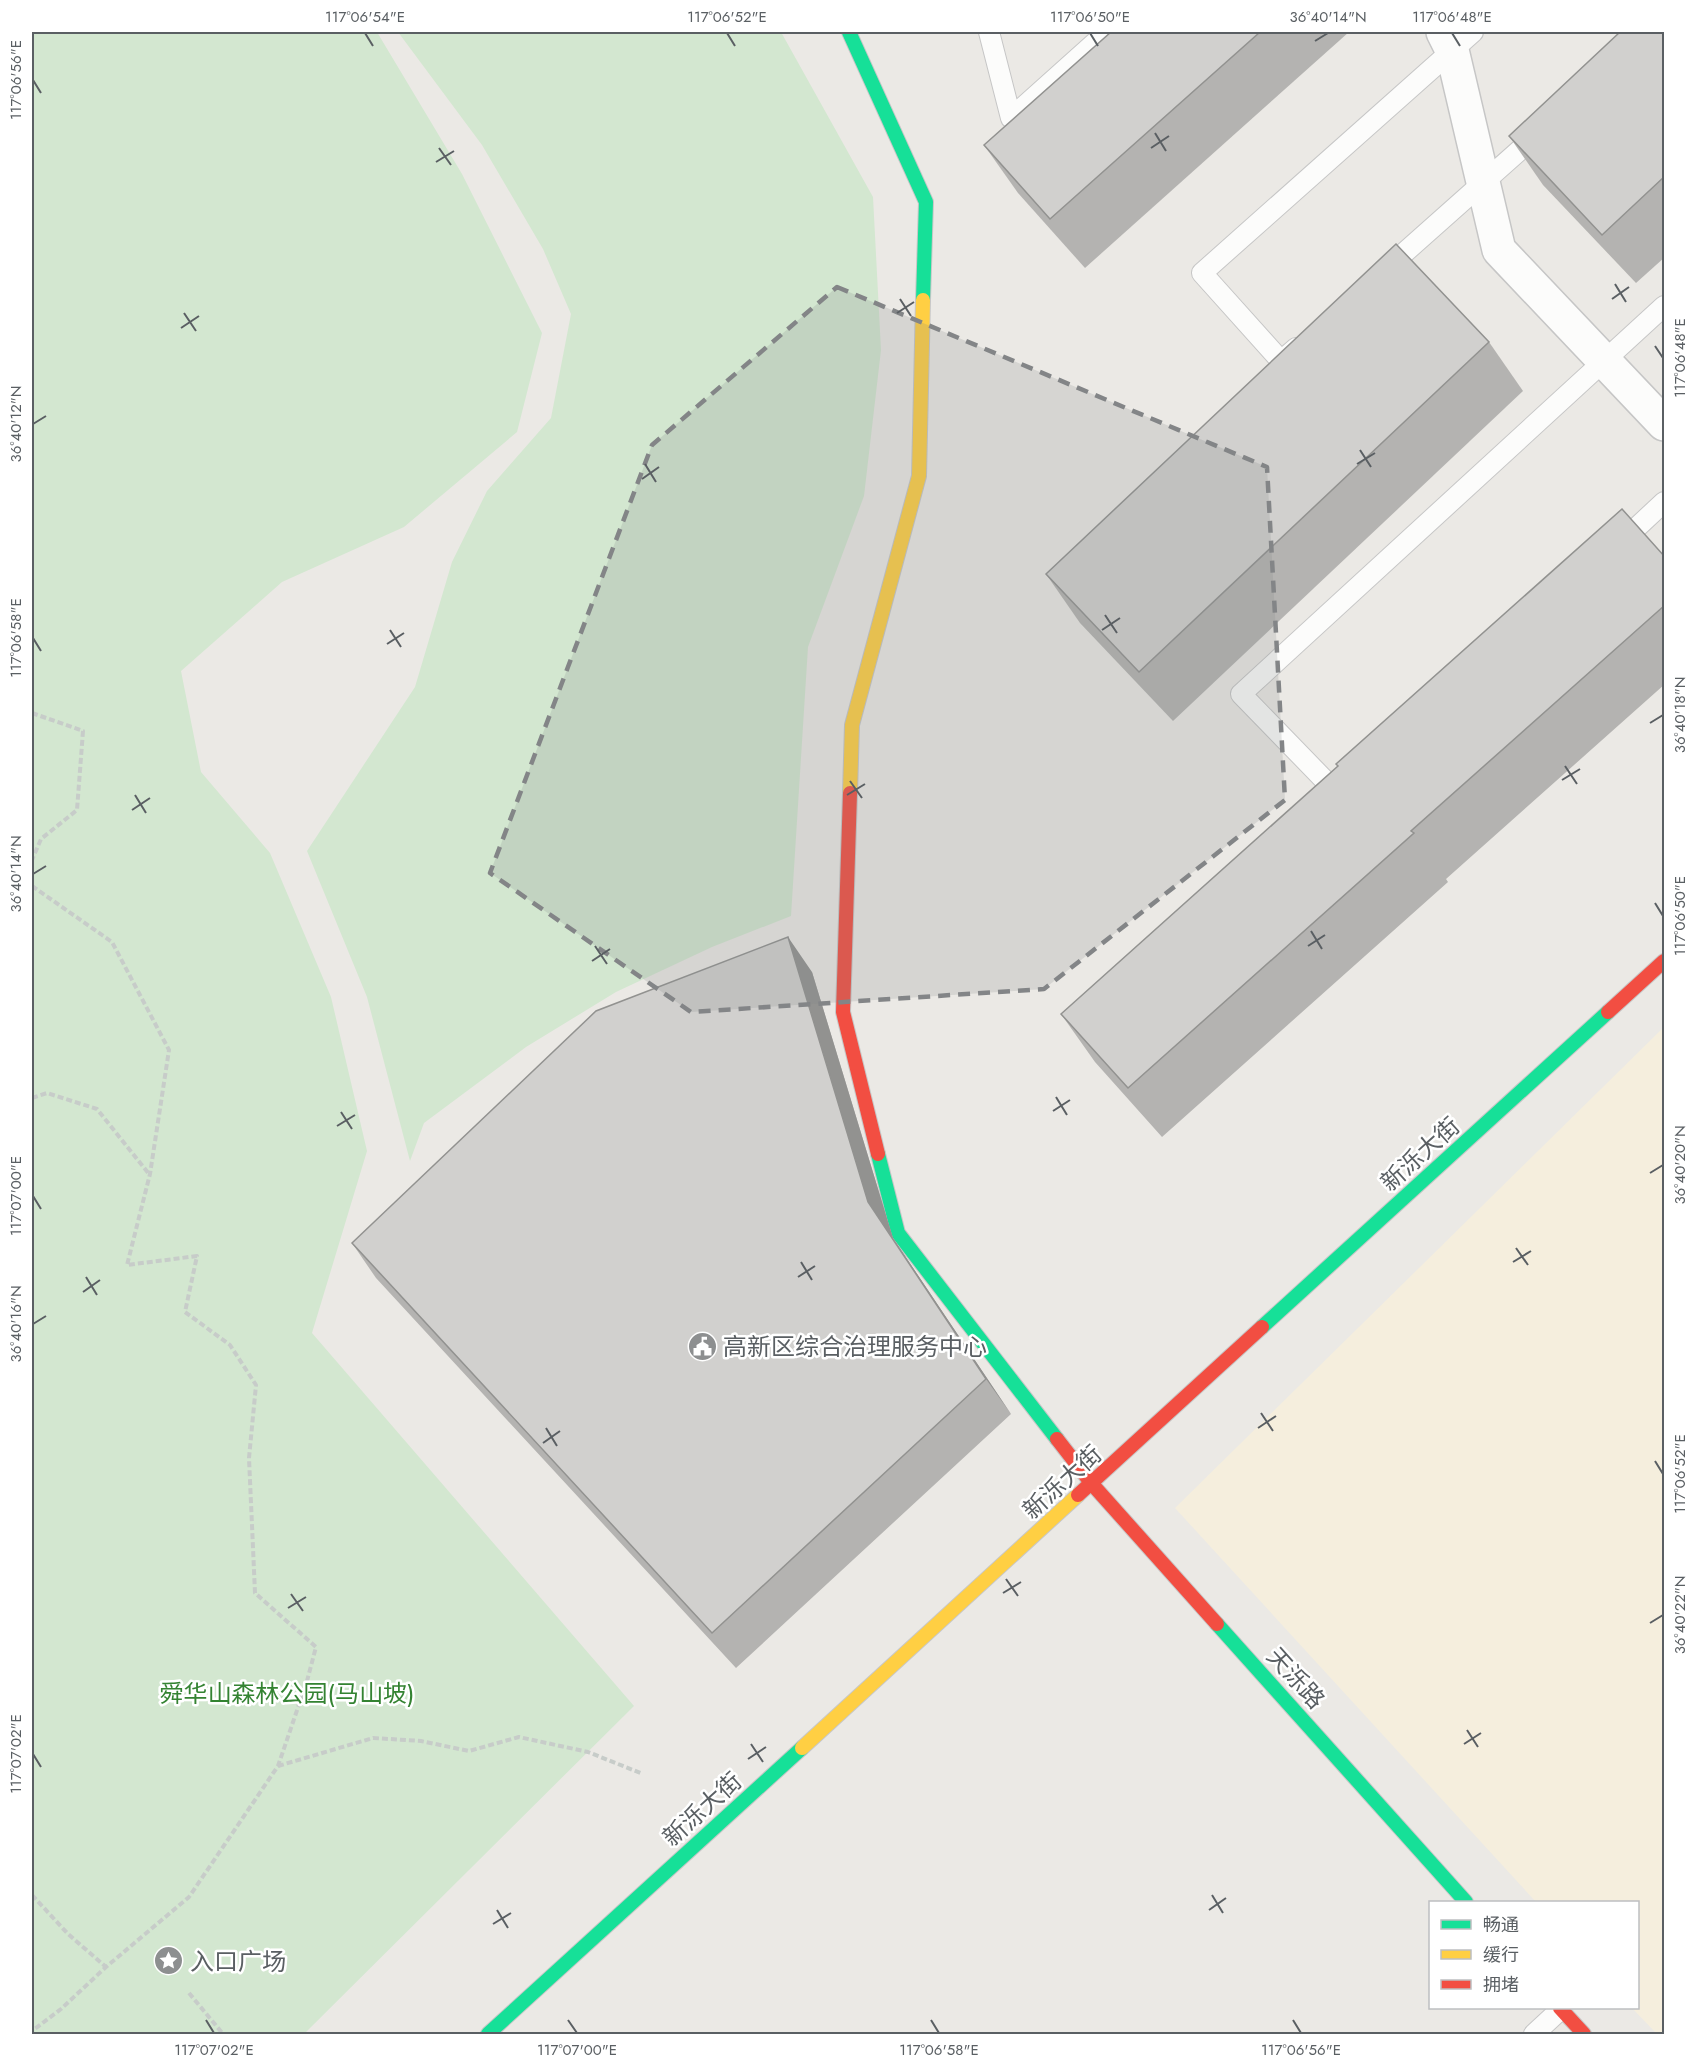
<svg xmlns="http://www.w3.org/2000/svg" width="1696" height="2066" font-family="Jost,'Noto Sans SC',sans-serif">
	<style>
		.commercial { fill: #f5eedd }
		.green { fill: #d3e7d0 }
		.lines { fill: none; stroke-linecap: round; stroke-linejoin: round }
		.lane-casing { stroke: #c6c6c6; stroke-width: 22 }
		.street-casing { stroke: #c6c6c6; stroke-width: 36 }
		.fast-casing { stroke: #c7c7c7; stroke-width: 16 }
		.slow-casing { stroke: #c7c7c7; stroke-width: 16 }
		.jam-casing { stroke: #c7c7c7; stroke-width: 16 }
		.path { stroke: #c7ccc9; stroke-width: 4; stroke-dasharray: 6 3; stroke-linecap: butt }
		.lane { stroke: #fcfcfb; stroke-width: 20 }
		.street { stroke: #fcfcfb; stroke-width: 33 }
		.fast { stroke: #16e098; stroke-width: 14 }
		.slow { stroke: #ffcf43; stroke-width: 14 }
		.jam { stroke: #f24e42; stroke-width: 14 }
		.wall { fill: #b4b3b1 }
		.shaded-wall { fill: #929290 }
		.building { fill: #d1d0ce; stroke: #929290; stroke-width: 1.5 }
		.marked { fill: #838587; fill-opacity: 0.2; stroke: #838587; stroke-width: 4.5; stroke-dasharray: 12 8; stroke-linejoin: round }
		.ticks { fill: none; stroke: #5a5f63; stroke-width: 2 }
		.labels { text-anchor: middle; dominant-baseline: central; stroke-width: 5; stroke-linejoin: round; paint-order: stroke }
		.street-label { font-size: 24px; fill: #5a5f63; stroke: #fff }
		.poi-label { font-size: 24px; fill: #5a5f63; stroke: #fff; text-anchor: start }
		.park-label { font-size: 24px; fill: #348332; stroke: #fff }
		.neatline { fill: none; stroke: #5a5f63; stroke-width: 2 }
		.ticks-label { font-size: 15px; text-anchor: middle; fill: #5a5f63 }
	</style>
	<rect width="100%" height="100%" fill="#ebe9e5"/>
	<path class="commercial" d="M1664,1027V2034H1657L1632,2008H1638V1902H1536L1175,1508Z"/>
	<g class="green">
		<path d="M32,32H377L462,174L542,333L517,432L404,527L282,582L181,671L201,772L270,853L331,997L367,1151L312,1333L634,1706L304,2034H32Z"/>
		<path d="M398,32H781L873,197L881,350L864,496L808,647L791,916L712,947L616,992L526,1047L424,1123L410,1161L367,997L307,851L415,687L452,562L487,491L551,418L571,314L543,249L482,145Z"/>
	</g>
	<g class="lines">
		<defs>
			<g id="lane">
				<path d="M989,32L1011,118L1107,32"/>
				<path d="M1386,269L1539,133"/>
				<path d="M1296,348L1281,361L1202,273L1473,32"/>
				<path d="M1618,545L1664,502"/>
				<path d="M1340,796L1241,694L1664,306"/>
				<path d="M1534,2034L1561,2009"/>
			</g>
			<path id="street" d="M1443,32L1452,50L1499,250L1664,424"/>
			<g id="fast">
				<path d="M849,32L926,202L923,300"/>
				<path d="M878,1154L898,1233L1057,1439"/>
				<path d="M1262,1327L1608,1012"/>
				<path d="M1217,1624L1466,1902"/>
				<path d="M488,2034L802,1748"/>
			</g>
			<g id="slow">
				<path d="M850,793L852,725L919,476L923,300"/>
				<path d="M802,1748L1078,1495"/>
			</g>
			<g id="jam">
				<path d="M850,793L843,1012L878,1154"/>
				<path d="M1608,1012L1664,961"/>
				<path d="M1057,1439L1092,1484L1217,1624"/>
				<path d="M1078,1495L1262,1327"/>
				<path d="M1560,2008L1584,2034"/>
			</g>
		</defs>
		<use href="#lane" class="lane-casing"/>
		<use href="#street" class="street-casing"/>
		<use href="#fast" class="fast-casing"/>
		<use href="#slow" class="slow-casing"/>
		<use href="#jam" class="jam-casing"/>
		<g class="path">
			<path d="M32,713L83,731L77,810L41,839L32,860"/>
			<path d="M32,886L112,942L169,1050L150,1174L127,1265L197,1256L185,1312L230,1345L256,1385L249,1458L255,1593L316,1647L307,1681L278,1766L189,1897L106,1967L61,2009L32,2031"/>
			<path d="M32,1098L47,1093L97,1109L149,1174"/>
			<path d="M278,1766L373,1738L421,1741L469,1751L519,1737L588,1752L643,1774"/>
			<path d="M32,1895L68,1934L106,1967"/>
			<path d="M189,1993L223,2034"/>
		</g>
		<use href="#lane" class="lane"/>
		<use href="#street" class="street"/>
		<use href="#fast" class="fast"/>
		<use href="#slow" class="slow"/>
		<use href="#jam" class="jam"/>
	</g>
	<g class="wall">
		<path d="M1111,32H1349L1085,268L1018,193L984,145Z"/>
		<path d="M1665,32V257L1636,283L1543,185L1509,136Z"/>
		<path d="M1489,342L1523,391L1173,721L1080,623L1046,574Z"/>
		<path d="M1665,557V684L1446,879L1448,882L1162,1137L1095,1062L1061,1014Z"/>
		<path d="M812,972L893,1238L1011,1414L736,1668L376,1278L352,1243Z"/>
	</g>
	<path class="shaded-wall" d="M788,937L812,972L893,1238L1011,1414L986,1379L868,1202Z"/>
	<g class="building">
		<path d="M1111,32H1260L1050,219L984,145Z"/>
		<path d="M1620,32H1665V176L1602,235L1509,136Z"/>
		<path d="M1396,244L1489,342L1139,672L1046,574Z"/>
		<path d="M1622,509L1665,557V605L1411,831L1414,833L1128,1088L1061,1014L1338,766L1336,764Z"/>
		<path d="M788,937L868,1202L986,1379L712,1633L352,1243L596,1011Z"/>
	</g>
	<path class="marked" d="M837,287L1267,467L1285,800L1044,989L691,1012L490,873L652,445Z"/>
	<path class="ticks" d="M365,33L373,46M727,33L735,46M1090,33L1098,46M1452,33L1460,46M1315,41L1328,33M33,80L41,93M1155,133L1166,151M439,148L451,165M1151,148L1169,136M436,162L454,151M1615,284L1626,302M900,299L911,316M1612,299L1629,287M184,313L196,331M897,313L914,302M181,328L199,316M1655,346L1663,358M33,424L46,416M1360,450L1371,467M645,464L656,482M1357,464L1375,453M642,479L659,467M1105,615L1117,633M390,630L401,647M1102,630L1120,618M33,638L41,651M387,644L404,633M1650,723L1663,715M1565,766L1577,784M1562,780L1580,769M850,781L862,798M135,795L146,813M847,795L865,784M132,810L150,798M33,874L46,866M1655,903L1663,916M1311,931L1322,949M595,946L607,964M1308,946L1325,935M592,961L610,949M1056,1097L1067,1115M1053,1111L1070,1100M341,1112L352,1129M337,1126L355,1115M1650,1173L1663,1165M33,1196L41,1209M1516,1248L1528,1265M801,1262L812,1280M1513,1262L1531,1251M86,1277L97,1295M798,1277L815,1266M83,1292L100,1280M33,1324L46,1316M1261,1413L1273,1431M546,1428L557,1446M1258,1428L1276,1416M543,1443L560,1431M1655,1461L1663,1474M1006,1579L1018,1596M1003,1593L1021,1582M291,1594L303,1611M288,1608L306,1597M1650,1623L1663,1615M1467,1730L1478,1747M751,1744L763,1762M1464,1744L1481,1733M33,1754L41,1767M748,1759L766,1747M1212,1895L1223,1913M497,1910L508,1928M1209,1910L1226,1898M493,1924L511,1913M206,2020L214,2033M568,2020L577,2033M931,2020L939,2033M1293,2020L1301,2033"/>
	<defs>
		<symbol id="civic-disc" viewBox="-11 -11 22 22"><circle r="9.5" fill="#8d8f90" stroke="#fff"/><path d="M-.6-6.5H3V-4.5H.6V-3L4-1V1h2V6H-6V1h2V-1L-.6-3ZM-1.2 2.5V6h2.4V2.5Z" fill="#fff"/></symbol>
		<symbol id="sight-disc" viewBox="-11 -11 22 22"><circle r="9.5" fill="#8d8f90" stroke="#fff"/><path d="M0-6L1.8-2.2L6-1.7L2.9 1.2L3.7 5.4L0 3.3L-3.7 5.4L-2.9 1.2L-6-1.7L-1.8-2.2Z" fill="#fff"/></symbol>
	</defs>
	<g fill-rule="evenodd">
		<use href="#civic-disc" x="686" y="1330" width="33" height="33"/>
		<use href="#sight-disc" x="152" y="1944" width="33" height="33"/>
	</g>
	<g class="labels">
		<g class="street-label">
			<text transform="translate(1420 1154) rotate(-42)">新泺大街</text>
			<text transform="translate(1062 1482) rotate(-42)">新泺大街</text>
			<text transform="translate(1296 1678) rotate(48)">天泺路</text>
			<text transform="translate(702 1809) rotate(-42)">新泺大街</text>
		</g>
		<g class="poi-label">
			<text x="723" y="1346">高新区综合治理服务中心</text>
			<text x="190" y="1961">入口广场</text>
		</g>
		<g class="park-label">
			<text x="287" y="1693">舜华山森林公园(马山坡)</text>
		</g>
	</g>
	<rect width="1696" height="2066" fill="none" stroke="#ffffff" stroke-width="66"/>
	<rect x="1429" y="1901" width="210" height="108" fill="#ffffff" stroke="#bdbfc1" stroke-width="1.5"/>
	<rect x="1441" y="1920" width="30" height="9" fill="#16e098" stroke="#bdbfc1" stroke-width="1.5"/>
	<text x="1483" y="1931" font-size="18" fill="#5a5f63">畅通</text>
	<rect x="1441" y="1950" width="30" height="9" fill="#ffcf43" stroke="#bdbfc1" stroke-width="1.5"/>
	<text x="1483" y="1961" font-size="18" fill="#5a5f63">缓行</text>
	<rect x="1441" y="1980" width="30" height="9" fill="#f24e42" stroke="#bdbfc1" stroke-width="1.5"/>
	<text x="1483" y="1991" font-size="18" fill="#5a5f63">拥堵</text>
	<rect x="33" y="33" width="1630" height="2000" class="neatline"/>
	<g class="ticks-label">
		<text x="365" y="22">117°06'54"E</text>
		<text x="727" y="22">117°06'52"E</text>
		<text x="1090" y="22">117°06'50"E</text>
		<text x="1328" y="22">36°40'14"N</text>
		<text x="1452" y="22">117°06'48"E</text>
		<text transform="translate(16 80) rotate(-90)" y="5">117°06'56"E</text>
		<text transform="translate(1680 358) rotate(-90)" y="5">117°06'48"E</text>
		<text transform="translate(16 424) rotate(-90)" y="5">36°40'12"N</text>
		<text transform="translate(16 638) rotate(-90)" y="5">117°06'58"E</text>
		<text transform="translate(1680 715) rotate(-90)" y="5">36°40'18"N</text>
		<text transform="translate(16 874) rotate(-90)" y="5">36°40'14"N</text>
		<text transform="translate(1680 916) rotate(-90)" y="5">117°06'50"E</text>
		<text transform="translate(1680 1165) rotate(-90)" y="5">36°40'20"N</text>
		<text transform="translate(16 1196) rotate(-90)" y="5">117°07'00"E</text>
		<text transform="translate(16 1324) rotate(-90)" y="5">36°40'16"N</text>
		<text transform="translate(1680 1474) rotate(-90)" y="5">117°06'52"E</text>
		<text transform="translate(1680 1615) rotate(-90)" y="5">36°40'22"N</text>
		<text transform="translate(16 1754) rotate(-90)" y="5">117°07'02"E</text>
		<text x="214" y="2055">117°07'02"E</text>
		<text x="577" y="2055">117°07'00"E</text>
		<text x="939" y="2055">117°06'58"E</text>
		<text x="1301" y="2055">117°06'56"E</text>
	</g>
</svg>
